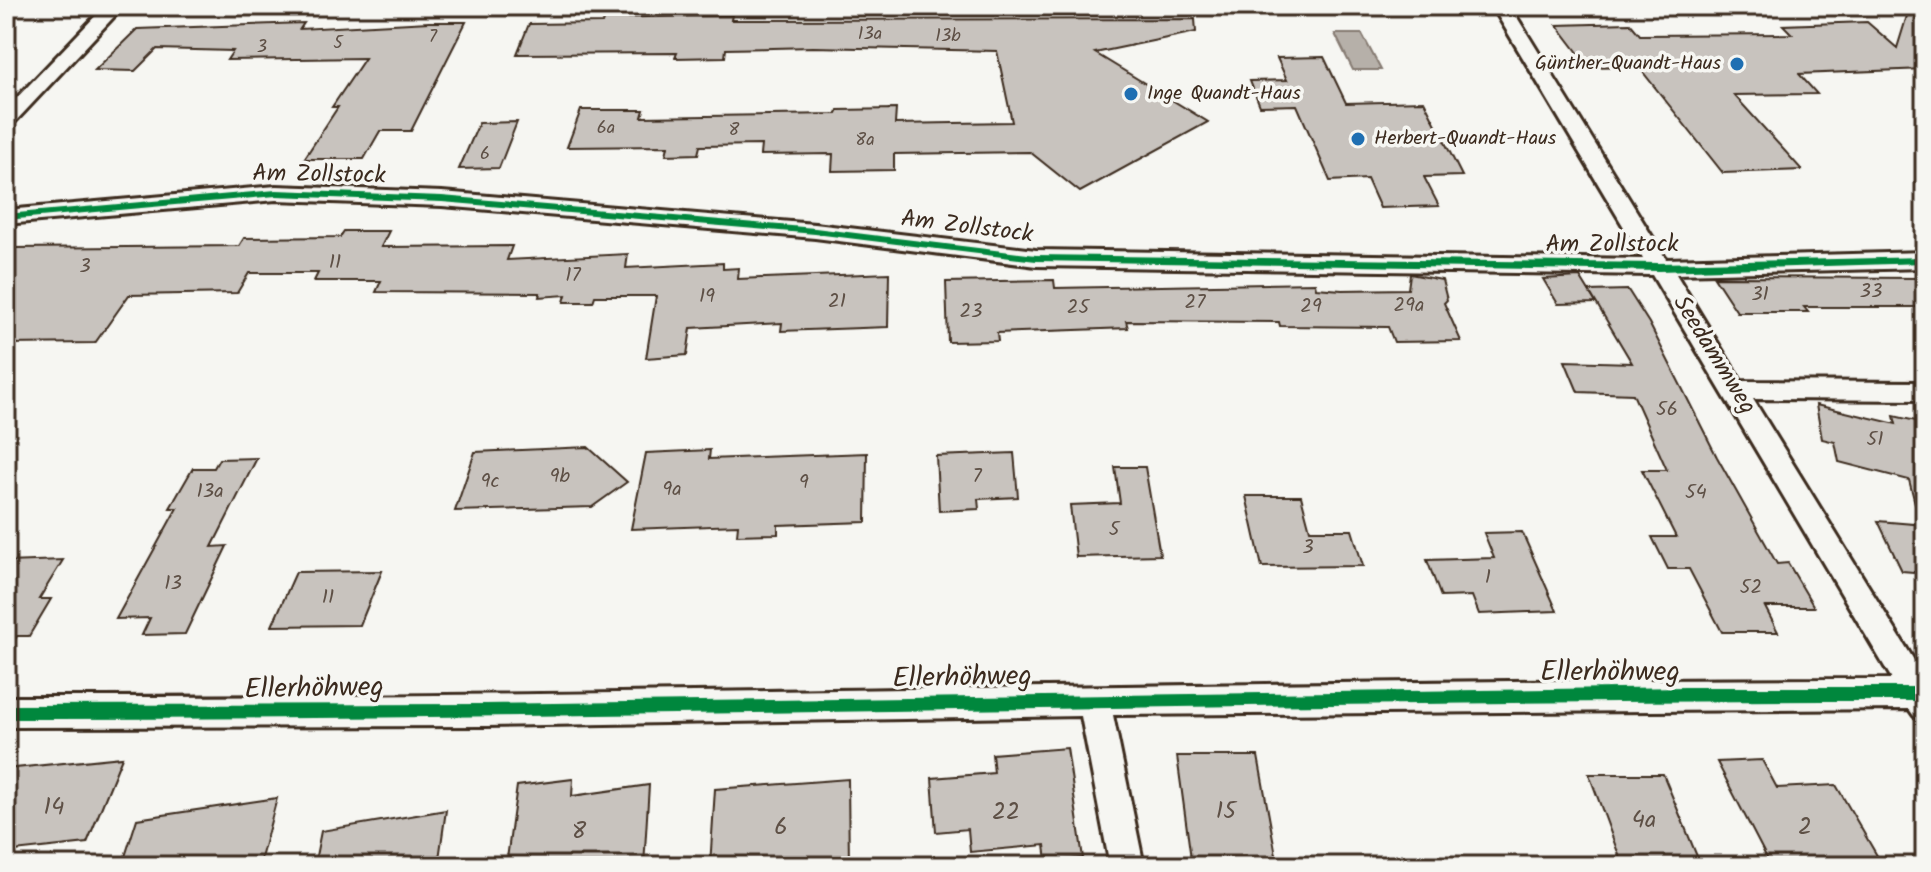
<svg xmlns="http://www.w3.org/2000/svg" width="1931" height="872" font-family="Kalam,sans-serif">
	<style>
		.water { fill: #b6b0a9; stroke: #857a71; stroke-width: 2 }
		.building { fill: #c8c3be; stroke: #3b2a1e; stroke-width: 2 }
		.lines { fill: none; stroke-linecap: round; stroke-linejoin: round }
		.minor-casing { stroke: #3b2a1e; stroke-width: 6 }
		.minor { fill: #f6f6f2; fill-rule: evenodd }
		.cycleway-casing { stroke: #f6f6f2; stroke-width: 5 }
		.cycleway { fill: #00873e; fill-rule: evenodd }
		.poi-dot { fill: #1f6fb2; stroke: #f6f6f2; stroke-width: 3 }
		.labels { text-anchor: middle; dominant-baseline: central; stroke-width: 7; stroke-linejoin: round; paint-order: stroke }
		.far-number-label { font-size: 18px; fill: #5e5046 }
		.far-poi-label { font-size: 20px; fill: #3b2a1e; stroke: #f6f6f2; text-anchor: start }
		.number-label { font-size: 20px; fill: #5e5046 }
		.street-label { font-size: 24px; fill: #3b2a1e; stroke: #f6f6f2 }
		.near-number-label { font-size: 24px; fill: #5e5046 }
		.near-street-label { font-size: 28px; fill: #3b2a1e; stroke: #f6f6f2 }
	</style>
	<rect width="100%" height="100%" fill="#f6f6f2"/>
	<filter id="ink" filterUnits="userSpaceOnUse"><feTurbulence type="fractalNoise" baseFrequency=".0125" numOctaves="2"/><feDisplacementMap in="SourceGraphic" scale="16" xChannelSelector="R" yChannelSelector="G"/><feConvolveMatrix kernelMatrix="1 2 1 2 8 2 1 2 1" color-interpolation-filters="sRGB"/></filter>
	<g filter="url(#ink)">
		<path class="water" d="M1335,34H1362L1381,70H1353Z"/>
		<g class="building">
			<path d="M1910,6H1925V69L1799,74L1817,94L1734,95L1802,170L1723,173L1638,66L1589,67L1557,25L1630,23L1640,35L1792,34L1783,25L1867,22L1897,48Z"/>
			<path d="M732,15L731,20L1195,19L1196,32L1095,53L1208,122L1080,192L1030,152L894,154V170L832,171L833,154L760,155L761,145L700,146L698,154L666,155L668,146L567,147L581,110H644L642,117L837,114L838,110L896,109L895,124L1012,122L997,51L813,47L726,49L725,57L675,58L677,53L517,54L529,24L602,23L604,18Z"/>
			<path d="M429,22H466L411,131H380L364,159H304L338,107H332L365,58L227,60L233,51L157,49L135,71L95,70L137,29L304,23L300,29Z"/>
			<path d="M1324,57L1346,103L1424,101L1462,176L1424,177L1439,206L1380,208L1367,179L1330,181L1297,105L1260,106L1250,81L1287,80L1277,58Z"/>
			<path d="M517,122L499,168L459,169L479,123Z"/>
			<path d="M344,231H389L381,247L512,246L507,260L628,254L626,268L723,263V269L739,268L738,279L889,273L888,327L781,331L782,323L691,328L687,355L646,358L656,296H595L593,302H564L566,295L539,297L540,293L376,292L381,281H314L318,273H249L237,293L129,295L95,343L6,344V257L13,248L239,246L244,238L340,237Z"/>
			<path d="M1410,274L1442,280L1447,300L1444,303L1461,341L1394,342L1388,327L1280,326L1279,322L1126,321L1128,328L997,333L998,341L948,342L946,282L1054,280L1055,288L1315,283L1316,288L1342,290L1408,289Z"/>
			<path d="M1580,277L1596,303L1558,304L1543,279Z"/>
			<path d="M1714,277L1925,278V307H1804L1808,312H1737Z"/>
			<path d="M1628,290L1649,323L1717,457L1777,564L1788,563L1814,607H1765L1778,632H1722L1689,569H1668L1652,537H1676L1642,470H1667L1633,394L1578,392L1565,361L1632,363L1589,291Z"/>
			<path d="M1816,405L1896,424L1894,416L1925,423V501L1915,503L1909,480L1839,462L1835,442L1822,439Z"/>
			<path d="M588,447L627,482L592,507L455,511L475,452Z"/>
			<path d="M710,450L709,459L867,453L866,522L778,525V534L737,535L738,525L631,529L646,453Z"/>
			<path d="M1014,453L1018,497L978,499L979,509L939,511L936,456Z"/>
			<path d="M257,458L212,547L227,546L185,634L142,635L150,618L116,619L177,508H170L193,468H214L219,459Z"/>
			<path d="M1115,467H1145L1160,555L1076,557L1070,505L1120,503Z"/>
			<path d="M1246,496H1301L1310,530H1352L1363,566L1262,567Z"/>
			<path d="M1878,521L1925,525V573L1902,571Z"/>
			<path d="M1522,532L1557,611L1479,614L1472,596L1441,597L1427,560L1494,558L1484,533Z"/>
			<path d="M63,560L39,599H51L29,636H17L6,655V562Z"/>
			<path d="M382,571L360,625L272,626L296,572Z"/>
			<path d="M1067,748L1083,858L1047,861L1045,845L970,852L968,829L936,832L932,778L994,773L992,754Z"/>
			<path d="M1177,756H1258L1278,866H1192Z"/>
			<path d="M122,757L87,843L6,852V769Z"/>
			<path d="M1762,760L1777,788L1836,785L1883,866H1771L1717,762Z"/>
			<path d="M1589,774H1663L1701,866H1623Z"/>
			<path d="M573,779L572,796L649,785L644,866H506L517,786Z"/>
			<path d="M848,779L849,866H710L715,789Z"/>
			<path d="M277,798L259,866H122L137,819Z"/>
			<path d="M446,810L438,866H314L321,831Z"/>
		</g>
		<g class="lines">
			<defs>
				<g id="minor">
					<path d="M105,6H124L13,124L6,126V109Z"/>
					<path d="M1492,6H1510L1666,259L1925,252V268L1676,274L1741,381L1925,382V400L1753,399L1925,678V721L1914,716L1909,709L1113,715L1144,866H1110L1081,716L486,726L6,727V697C635,698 1263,679 1892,679L1652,275L1036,266L815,238L442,206L276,200L6,224V210L276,186L442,192L815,224L1036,250L1643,259Z"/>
				</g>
			</defs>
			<use href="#minor" class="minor-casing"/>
			<use href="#minor" class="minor"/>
			<defs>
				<g id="cycleway">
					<path d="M276,190L442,196L815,228L1036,255L1659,263L1925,257V263L1659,271L1036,261L815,234L442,202L276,196L6,220V214Z"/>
					<path d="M1685,687H1925V701C1285,700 646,720 6,719V705L486,704Z"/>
				</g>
			</defs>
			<use href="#cycleway" class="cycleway-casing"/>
			<use href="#cycleway" class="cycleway"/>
		</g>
	</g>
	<g class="poi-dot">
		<circle cx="1737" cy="64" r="8"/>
		<circle cx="1131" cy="94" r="8"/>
		<circle cx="1358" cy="139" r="8"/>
	</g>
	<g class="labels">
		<g class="far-number-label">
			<text x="870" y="34">13a</text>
			<text x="948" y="36">13b</text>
			<text x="433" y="37">7</text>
			<text x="338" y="43">5</text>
			<text x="262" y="47">3</text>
			<text x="606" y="128">6a</text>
			<text x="734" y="130">8</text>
			<text x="865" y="140">8a</text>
			<text x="485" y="154">6</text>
		</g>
		<g class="far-poi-label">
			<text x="1721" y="64" text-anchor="end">Günther-Quandt-Haus</text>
			<text x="1147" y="94">Inge Quandt-Haus</text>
			<text x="1374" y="139">Herbert-Quandt-Haus</text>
		</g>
		<g class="number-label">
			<text x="335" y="263">11</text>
			<text x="85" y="267">3</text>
			<text x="573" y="276">17</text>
			<text x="1871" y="292">33</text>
			<text x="1760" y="295">31</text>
			<text x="707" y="297">19</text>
			<text x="837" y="302">21</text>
			<text x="1195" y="303">27</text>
			<text x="1409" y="306">29a</text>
			<text x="1311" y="307">29</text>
			<text x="1078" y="308">25</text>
			<text x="971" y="312">23</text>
			<text x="1667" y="410">56</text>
			<text x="1875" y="440">51</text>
			<text x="560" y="477">9b</text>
			<text x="977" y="477">7</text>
			<text x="490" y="482">9c</text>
			<text x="804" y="483">9</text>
			<text x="672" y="490">9a</text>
			<text x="210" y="492">13a</text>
			<text x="1696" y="493">54</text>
			<text x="1114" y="530">5</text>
			<text x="1308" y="548">3</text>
			<text x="1488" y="578">1</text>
			<text x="173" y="584">13</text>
			<text x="1751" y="588">52</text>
			<text x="328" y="598">11</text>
		</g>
		<g class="street-label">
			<text transform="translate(319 175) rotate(1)">Am Zollstock</text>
			<text transform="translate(967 227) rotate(7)">Am Zollstock</text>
			<text x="1612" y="244">Am Zollstock</text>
			<text transform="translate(1714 355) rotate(58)">Seedammweg</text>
		</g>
		<g class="near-number-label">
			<text x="54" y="807">14</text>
			<text x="1226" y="811">15</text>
			<text x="1006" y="812">22</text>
			<text x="1644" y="820">4a</text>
			<text x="781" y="827">6</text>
			<text x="1805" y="827">2</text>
			<text x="579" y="831">8</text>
		</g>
		<g class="near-street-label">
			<text x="1610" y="672">Ellerhöhweg</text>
			<text transform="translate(962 678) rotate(-1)">Ellerhöhweg</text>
			<text transform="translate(314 689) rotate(-1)">Ellerhöhweg</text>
		</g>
	</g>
	<rect width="1931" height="872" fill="none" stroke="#f6f6f2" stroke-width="32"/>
	<rect x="16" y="16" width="1899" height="840" fill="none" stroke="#3b2a1e" stroke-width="3" filter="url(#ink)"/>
</svg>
